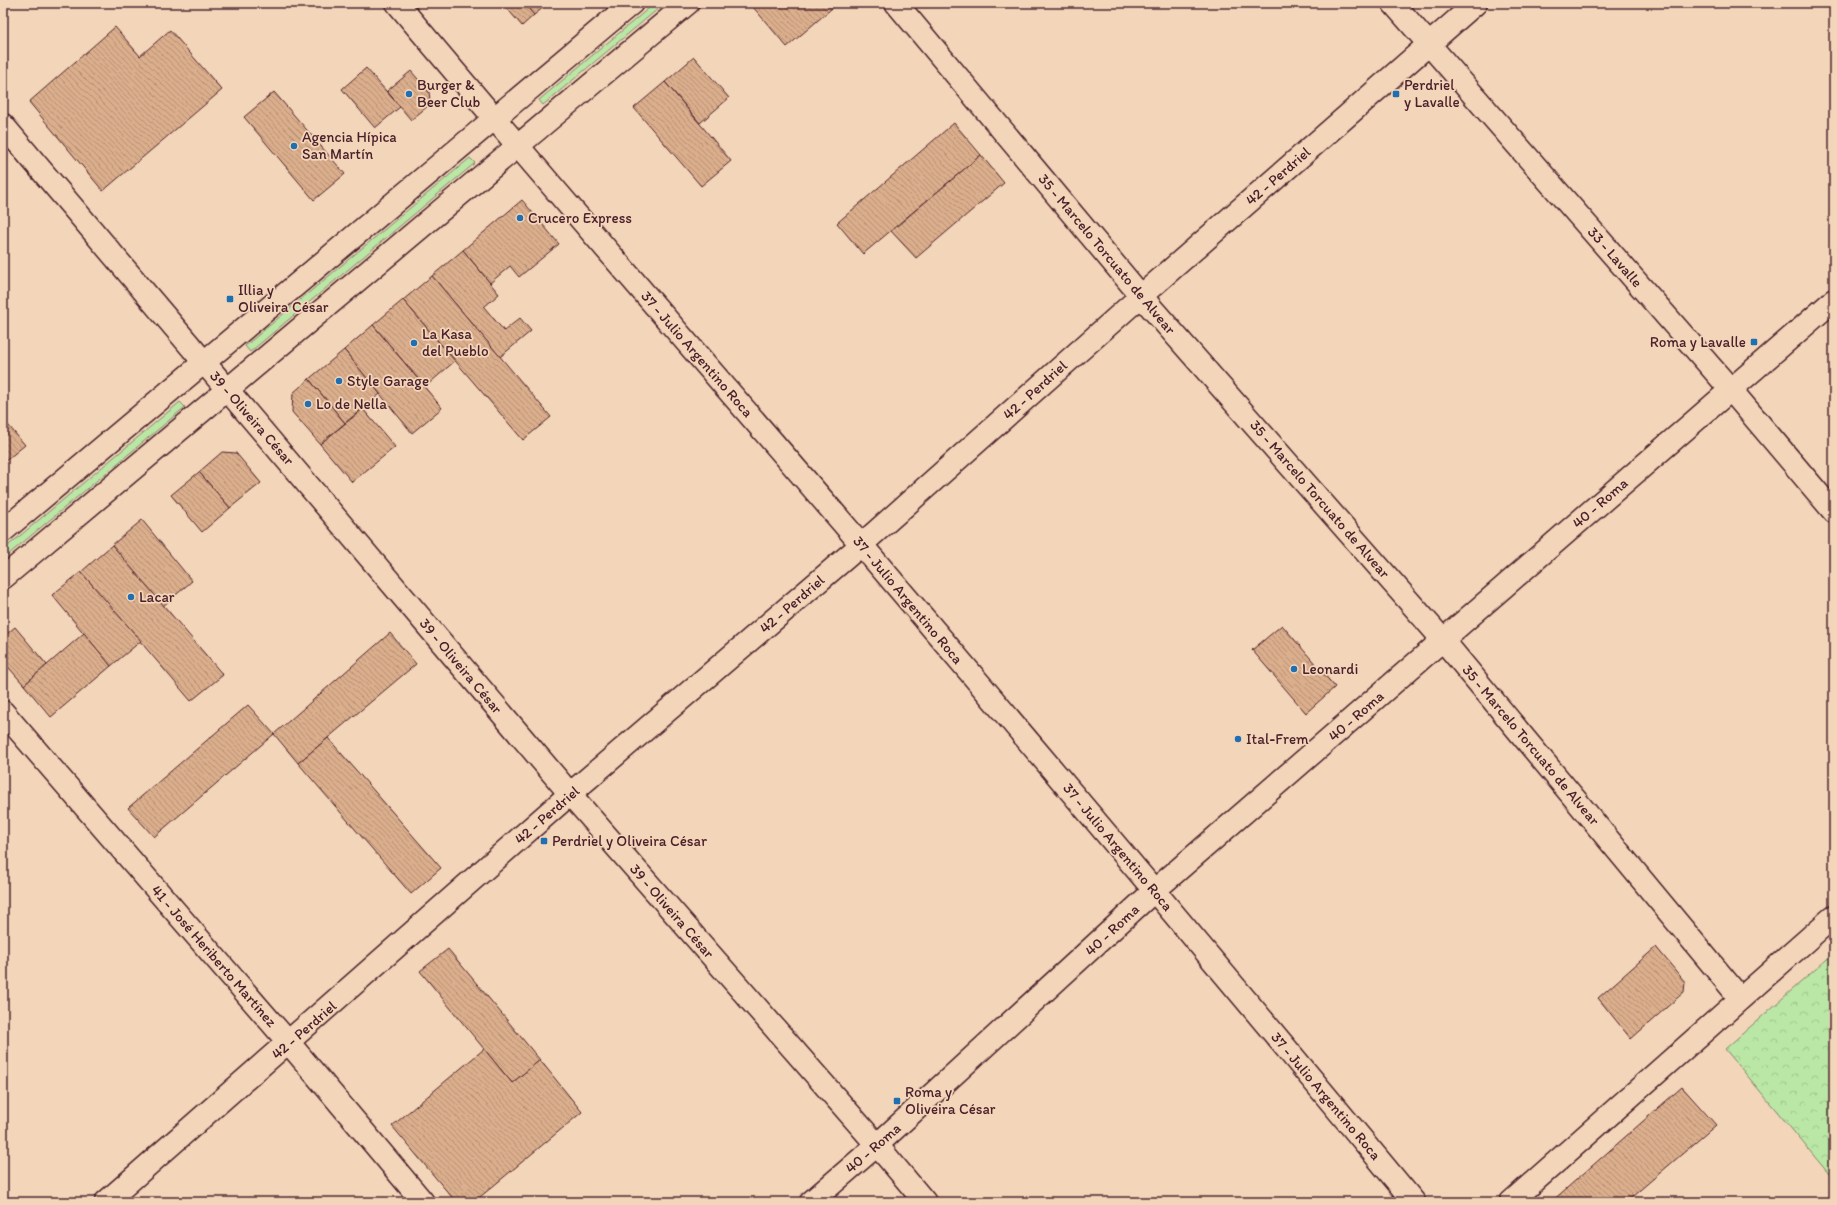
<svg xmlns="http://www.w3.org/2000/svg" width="1837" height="1205" font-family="Itim,sans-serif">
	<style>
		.grass { fill: #bae7a5; stroke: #828368 }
		.forest { fill: url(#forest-crowns); stroke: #828368 }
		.building { fill: url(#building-back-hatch); stroke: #4a1f2b }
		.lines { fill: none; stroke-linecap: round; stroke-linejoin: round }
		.minor-casing { stroke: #4a1f2b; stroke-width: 25 }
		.secondary-casing { stroke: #4a1f2b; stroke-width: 25 }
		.minor { stroke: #f3d6b9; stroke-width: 22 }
		.secondary { stroke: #f3d6b9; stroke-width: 22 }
		.poi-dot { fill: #1f6fb2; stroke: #f3d6b9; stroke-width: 1.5 }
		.labels { text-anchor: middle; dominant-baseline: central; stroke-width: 3.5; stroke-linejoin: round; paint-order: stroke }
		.poi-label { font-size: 15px; fill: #4a1f2b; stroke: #f3d6b9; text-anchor: start }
		.street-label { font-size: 15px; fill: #4a1f2b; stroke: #f3d6b9 }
	</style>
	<defs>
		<pattern id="forest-crowns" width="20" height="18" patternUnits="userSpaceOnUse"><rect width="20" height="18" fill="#bae7a5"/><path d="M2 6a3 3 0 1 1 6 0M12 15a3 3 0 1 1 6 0" fill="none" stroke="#a1c68e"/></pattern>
		<pattern id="building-back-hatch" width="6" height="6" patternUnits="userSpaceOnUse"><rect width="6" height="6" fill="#dbaf8c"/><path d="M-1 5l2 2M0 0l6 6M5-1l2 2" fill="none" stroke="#b48e73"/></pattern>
	</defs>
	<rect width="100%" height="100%" fill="#f3d6b9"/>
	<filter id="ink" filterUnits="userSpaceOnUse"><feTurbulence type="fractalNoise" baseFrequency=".025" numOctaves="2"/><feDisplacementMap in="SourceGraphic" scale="8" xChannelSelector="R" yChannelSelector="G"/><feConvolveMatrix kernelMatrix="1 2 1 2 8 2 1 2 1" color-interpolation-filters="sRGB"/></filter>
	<g filter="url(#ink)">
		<g class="grass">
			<path d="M655,3H665L543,105L539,100Z"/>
			<path d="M470,158L475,163L250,352L245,346Z"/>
			<path d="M180,402L185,407L3,559V550Z"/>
		</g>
		<path class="forest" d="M1834,953V1180L1725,1049Z"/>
		<g class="building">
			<path d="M508,3H524L534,15L522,26L505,6Z"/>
			<path d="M524,3H549L534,15Z"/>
			<path d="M758,3H838L787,47L753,7Z"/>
			<path d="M115,27L140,56L170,30L222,90L103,191L29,102Z"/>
			<path d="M694,57L729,98L700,123L665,82Z"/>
			<path d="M366,68L400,107L375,128L342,89Z"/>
			<path d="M411,71L429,92L430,100L428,106L411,120L387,91Z"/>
			<path d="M665,82L731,161L701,186L634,108Z"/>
			<path d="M274,92L345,174L314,200L244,117Z"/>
			<path d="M954,123L981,155L863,254L837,223Z"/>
			<path d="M981,155L1004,183L916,258L891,231Z"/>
			<path d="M522,200L559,244L519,277L510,266L490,283L463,250Z"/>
			<path d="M463,250L499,294L484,307L504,331L520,318L531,331L500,357L432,276Z"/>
			<path d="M432,276L551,417L523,440L403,300Z"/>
			<path d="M403,300L455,361L425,387L373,325Z"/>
			<path d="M373,325L442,408L412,433L344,350Z"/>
			<path d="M344,350L380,394L345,423L309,379Z"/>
			<path d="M309,379L345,423L320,444L292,412L293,393Z"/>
			<path d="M363,409L395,447L352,482L320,444Z"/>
			<path d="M3,419L25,445L3,463Z"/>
			<path d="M222,452L236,453L261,483L230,508L199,472Z"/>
			<path d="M199,472L230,508L202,532L171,495Z"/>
			<path d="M142,520L192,581L163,606L112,545Z"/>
			<path d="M112,545L223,675L191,701L81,572Z"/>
			<path d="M81,572L141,641L111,666L52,595Z"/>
			<path d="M1282,625L1335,687L1306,713L1252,650Z"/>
			<path d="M15,627L47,665L24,685L3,661V637Z"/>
			<path d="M84,633L111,666L51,717L24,685Z"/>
			<path d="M390,633L416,664L298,763L274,734Z"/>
			<path d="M248,705L274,734L154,837L128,808Z"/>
			<path d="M328,738L441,868L411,894L298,763Z"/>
			<path d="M1656,947L1685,982L1684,992L1631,1039L1598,998Z"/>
			<path d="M448,949L540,1060L512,1083L420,971Z"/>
			<path d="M484,1049L512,1083L540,1060L582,1112L474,1202H456L392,1126Z"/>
			<path d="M1682,1087L1716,1125L1626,1202H1551Z"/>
		</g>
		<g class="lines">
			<defs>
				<g id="minor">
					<path d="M397,3C549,185 705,363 860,543C1046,761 1231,981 1414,1202"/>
					<path d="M896,3L1141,296L1443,640L1740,998"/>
					<path d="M1393,3L1731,390L1834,512"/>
					<path d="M3,125L570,794L877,1145L925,1202"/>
					<path d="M3,712L289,1043L423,1202"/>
					<path d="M106,1202L570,794L861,545L1141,296L1476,3"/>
					<path d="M811,1202L877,1145L1155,890L1834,300"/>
					<path d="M1511,1202L1834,916"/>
				</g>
				<g id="secondary">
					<path d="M3,531L632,3"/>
					<path d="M3,578L688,3"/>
				</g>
			</defs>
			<use href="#minor" class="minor-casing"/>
			<use href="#secondary" class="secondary-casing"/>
			<use href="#minor" class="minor"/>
			<use href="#secondary" class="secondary"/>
		</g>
	</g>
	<g class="poi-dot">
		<circle cx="409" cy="94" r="4"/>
		<rect x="1392" y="90" width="8" height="8" rx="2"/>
		<circle cx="294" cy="146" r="4"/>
		<circle cx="520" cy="218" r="4"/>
		<rect x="226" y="295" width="8" height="8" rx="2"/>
		<rect x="1750" y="338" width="8" height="8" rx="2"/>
		<circle cx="414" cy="343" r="4"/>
		<circle cx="339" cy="381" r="4"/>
		<circle cx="308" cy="404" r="4"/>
		<circle cx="131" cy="597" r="4"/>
		<circle cx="1294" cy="669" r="4"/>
		<circle cx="1238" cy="739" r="4"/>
		<rect x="540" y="837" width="8" height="8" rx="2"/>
		<rect x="893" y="1097" width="8" height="8" rx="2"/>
	</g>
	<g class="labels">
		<g class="poi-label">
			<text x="417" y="85">Burger &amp;<tspan x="417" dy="17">Beer Club</tspan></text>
			<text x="1404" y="85">Perdriel<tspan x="1404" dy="17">y Lavalle</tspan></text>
			<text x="302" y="137">Agencia Hípica<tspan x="302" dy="17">San Martín</tspan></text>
			<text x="528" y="218">Crucero Express</text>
			<text x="238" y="290">Illia y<tspan x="238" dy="17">Oliveira César</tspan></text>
			<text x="422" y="334">La Kasa<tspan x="422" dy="17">del Pueblo</tspan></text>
			<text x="1746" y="342" text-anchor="end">Roma y Lavalle</text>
			<text x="347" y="381">Style Garage</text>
			<text x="316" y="404">Lo de Nella</text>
			<text x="139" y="597">Lacar</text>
			<text x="1302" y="669">Leonardi</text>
			<text x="1246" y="739">Ital-Frem</text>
			<text x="552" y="841">Perdriel y Oliveira César</text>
			<text x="905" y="1092">Roma y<tspan x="905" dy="17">Oliveira César</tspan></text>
		</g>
		<g class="street-label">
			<text transform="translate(1278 176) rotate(-41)">42 - Perdriel</text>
			<text transform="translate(1107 254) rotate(50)">35 - Marcelo Torcuato de Alvear</text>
			<text transform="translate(1615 257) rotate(49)">33 - Lavalle</text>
			<text transform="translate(697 354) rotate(49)">37 - Julio Argentino Roca</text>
			<text transform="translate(1035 390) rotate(-42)">42 - Perdriel</text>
			<text transform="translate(252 418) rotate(49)">39 - Oliveira César</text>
			<text transform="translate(1320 499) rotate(49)">35 - Marcelo Torcuato de Alvear</text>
			<text transform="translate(1600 503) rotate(-41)">40 - Roma</text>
			<text transform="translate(908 600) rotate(50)">37 - Julio Argentino Roca</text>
			<text transform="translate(792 604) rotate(-41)">42 - Perdriel</text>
			<text transform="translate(461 666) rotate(50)">39 - Oliveira César</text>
			<text transform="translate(1356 716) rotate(-41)">40 - Roma</text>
			<text transform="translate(1531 745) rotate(50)">35 - Marcelo Torcuato de Alvear</text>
			<text transform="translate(547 815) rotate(-41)">42 - Perdriel</text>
			<text transform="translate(1118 847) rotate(50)">37 - Julio Argentino Roca</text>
			<text transform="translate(672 911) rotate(49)">39 - Oliveira César</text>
			<text transform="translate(1112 930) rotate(-43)">40 - Roma</text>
			<text transform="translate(214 956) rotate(49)">41 - José Heriberto Martínez</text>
			<text transform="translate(304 1030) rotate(-41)">42 - Perdriel</text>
			<text transform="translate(1326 1096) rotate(50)">37 - Julio Argentino Roca</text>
			<text transform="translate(873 1148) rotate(-41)">40 - Roma</text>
		</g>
	</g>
	<rect width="1837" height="1205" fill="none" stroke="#f3d6b9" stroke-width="16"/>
	<rect x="8" y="8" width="1821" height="1189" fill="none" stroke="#4a1f2b" stroke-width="1.5" filter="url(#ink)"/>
</svg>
